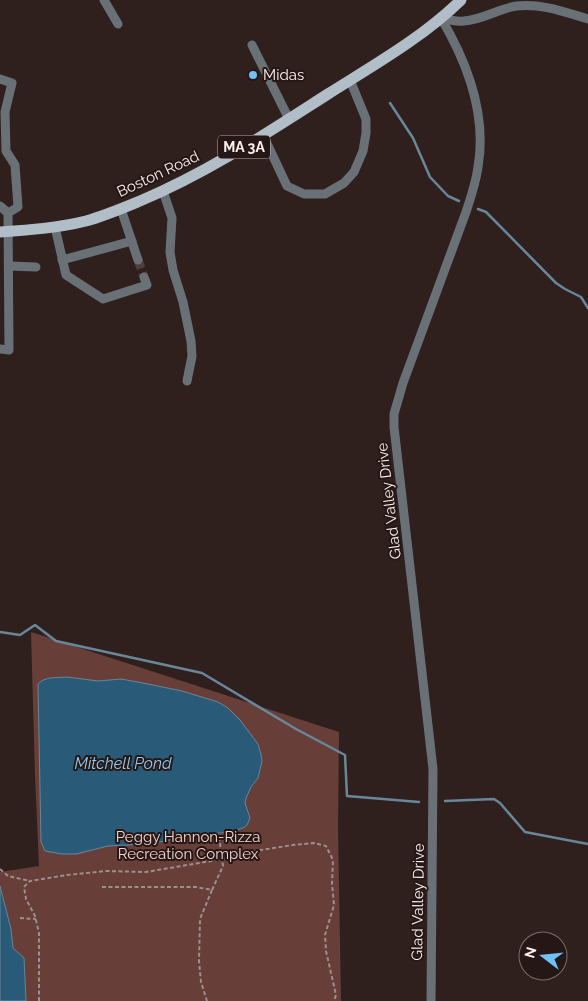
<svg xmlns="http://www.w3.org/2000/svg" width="588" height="1001" font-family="Raleway,sans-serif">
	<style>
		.green { fill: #673e38 }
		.water { fill: #295a77; stroke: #68879b }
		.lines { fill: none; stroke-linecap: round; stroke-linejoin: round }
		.stream { stroke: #68879b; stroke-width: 2.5 }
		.minor-tunnel { stroke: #4e3f3d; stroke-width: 9; stroke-dasharray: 9 4.5; stroke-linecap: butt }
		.path { stroke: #9c8f8d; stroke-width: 2; stroke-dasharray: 4 2.5; stroke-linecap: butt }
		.minor { stroke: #6a7176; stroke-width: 9 }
		.major { stroke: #b1bec8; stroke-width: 11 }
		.poi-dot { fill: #70c1f4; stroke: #251715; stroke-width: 2 }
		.labels { text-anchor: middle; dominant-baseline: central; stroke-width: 4; stroke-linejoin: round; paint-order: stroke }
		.shield { fill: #251715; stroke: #bcb0ae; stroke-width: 1 }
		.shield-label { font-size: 14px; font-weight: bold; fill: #fcf1ef }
		.poi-label { font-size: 15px; fill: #fcf1ef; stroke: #251715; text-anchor: start }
		.street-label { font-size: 15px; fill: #fcf1ef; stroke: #251715 }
		.park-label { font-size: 15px; fill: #f7d3cd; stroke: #251715 }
		.water-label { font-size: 16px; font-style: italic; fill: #93cdf4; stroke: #251715 }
	</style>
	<rect width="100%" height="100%" fill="#2f201e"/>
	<path class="green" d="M31,632L339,732L338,829L341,1001H26L24,959L13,948L11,929L0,886V872L39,866L35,776Z"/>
	<g class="water">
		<path d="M67,677L98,681L121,679L143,683L182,691L218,702L228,708L240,720L258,744L261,755L262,761L258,778L251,787L246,798L245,803L250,818L247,825L245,827L232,832L197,835L148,844L108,846L76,854H62L45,851L41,842L38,684C45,676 57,678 67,677Z"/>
		<path d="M0,886L11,929L13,948L24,958L26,1001H0Z"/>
	</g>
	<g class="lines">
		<g class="stream">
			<path d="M390,103L413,138L430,177L448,196L459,201"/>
			<path d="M478,209L486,212L556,283L565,289L581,297L588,308"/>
			<path d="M0,632L20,635L35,625L56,641L202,673L296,729L345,755L347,796L419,802"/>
			<path d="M445,801L494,799L500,803L525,832L588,844"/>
		</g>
		<path class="minor-tunnel" d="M138,260L144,277"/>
		<g class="path">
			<path d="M0,869L8,876L30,881"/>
			<path d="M102,887H196L212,890L200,919L199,961L201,982L207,1001"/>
			<path d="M212,890L223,866L219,836"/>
			<path d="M20,918L36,919"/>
			<path d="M39,1001V933L35,916L26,899L24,887L30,881L67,875L106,871L146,872L223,859L248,852L293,845L314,843L326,846L333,860L332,884L334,905L325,935L326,951L336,995L334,1001"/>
		</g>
		<g class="minor">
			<path d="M104,0L118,24"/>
			<path d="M441,18C449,20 456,22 464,21C482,20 498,9 516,6C541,3 565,12 588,19"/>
			<path d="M252,45L289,119"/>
			<path d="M0,79L12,83L5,112L6,151L15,165L18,207L8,213L9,350L0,349"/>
			<path d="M263,135L287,186L304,194H325L344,183L354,172L363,151L366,133V119L350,80"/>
			<path d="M163,191L172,218L170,252L173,270L183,302L191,341L192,356L187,381"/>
			<path d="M0,206L8,213"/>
			<path d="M121,209L138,260"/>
			<path d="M55,227L66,275L103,299L147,285L144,277"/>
			<path d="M62,260L132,241"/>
			<path d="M9,266L36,267"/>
			<path d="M431,1001L433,769L394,427V414L403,383L466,212C471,197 476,182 478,167C487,115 467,62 441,18"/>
		</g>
		<path class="major" d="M0,232C29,230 58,228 86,221C104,216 123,208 140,201C207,173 267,133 328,94C374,65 422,38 461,0"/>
	</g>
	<circle class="poi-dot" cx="253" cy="75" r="5"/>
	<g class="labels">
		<rect class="shield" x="218" y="135.5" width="52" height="23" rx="4"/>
		<g class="shield-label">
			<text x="244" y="147">MA 3A</text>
		</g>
		<g class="poi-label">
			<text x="263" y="75">Midas</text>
		</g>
		<g class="street-label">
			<text transform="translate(158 174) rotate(-25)">Boston Road</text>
			<text transform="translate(389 501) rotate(-97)">Glad Valley Drive</text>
			<text transform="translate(418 902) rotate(-89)">Glad Valley Drive</text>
		</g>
		<g class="park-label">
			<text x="188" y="837">Peggy Hannon-Rizza<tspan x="188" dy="17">Recreation Complex</tspan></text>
		</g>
		<g class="water-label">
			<text x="123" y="763">Mitchell Pond</text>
		</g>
	</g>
	<g transform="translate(543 956) rotate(286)"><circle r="24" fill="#251715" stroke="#7b6e6c"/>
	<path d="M0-4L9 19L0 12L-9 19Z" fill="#70c1f4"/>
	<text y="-8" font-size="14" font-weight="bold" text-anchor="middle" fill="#fcf1ef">N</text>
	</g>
</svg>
